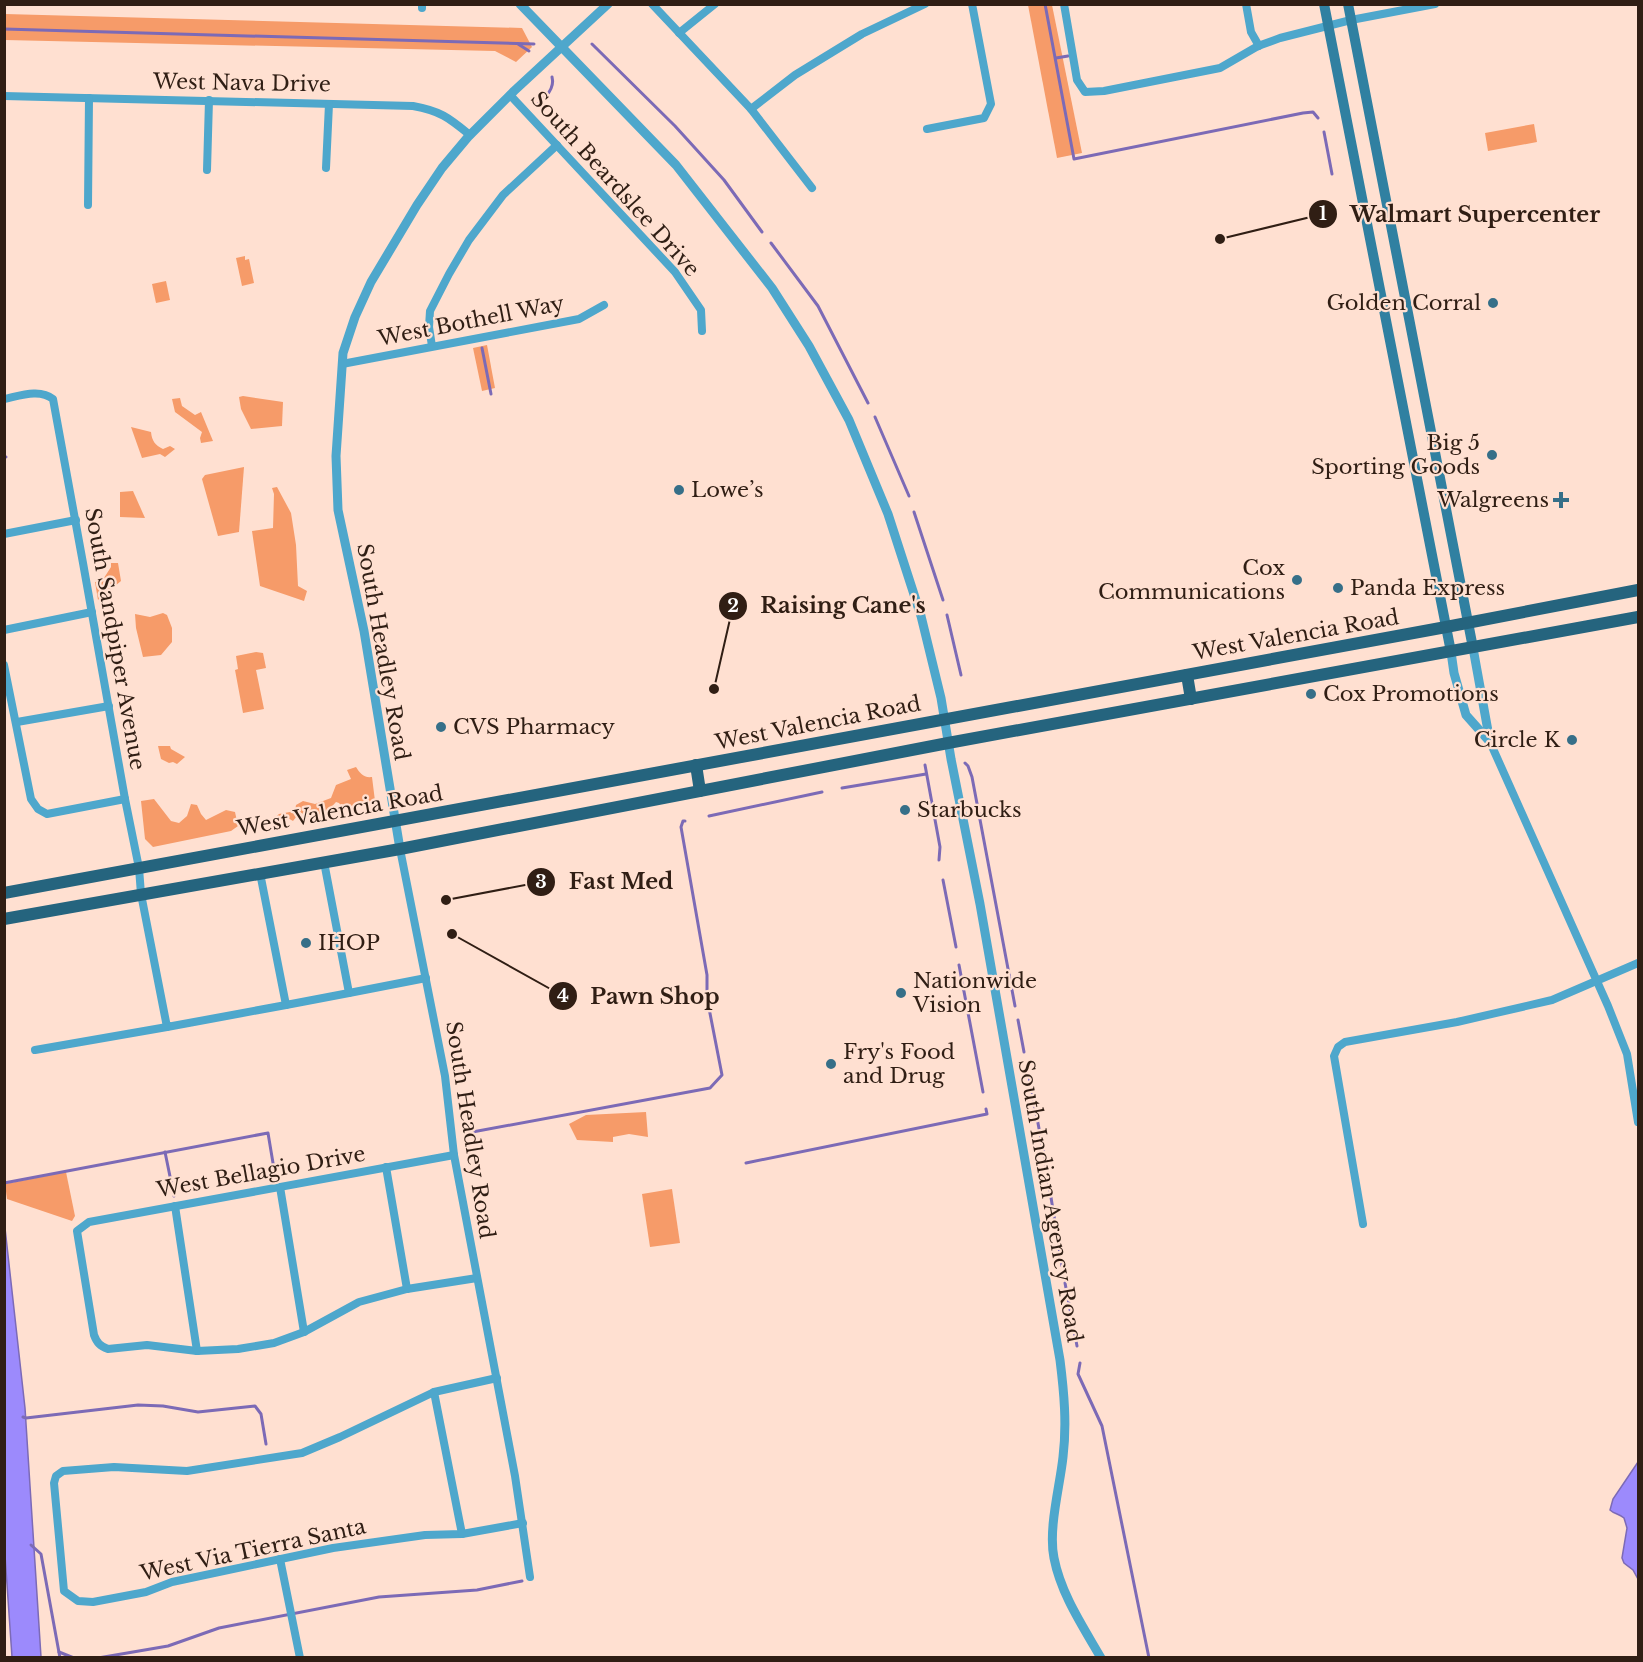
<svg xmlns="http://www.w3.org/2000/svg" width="1643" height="1662" font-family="'Libre Baskerville',serif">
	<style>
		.green { fill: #f69b69 }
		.water { fill: #9c8afc; stroke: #7c6ab6; stroke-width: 1.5 }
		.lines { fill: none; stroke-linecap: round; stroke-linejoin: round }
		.stream { stroke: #7c6ab6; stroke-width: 3 }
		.minor { stroke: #4ea7cc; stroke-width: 8 }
		.tertiary { stroke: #4ea7cc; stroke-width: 9 }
		.secondary { stroke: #3080a1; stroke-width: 10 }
		.primary { stroke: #25647e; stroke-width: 12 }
		.poi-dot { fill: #366f88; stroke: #ffe0d1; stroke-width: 2 }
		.labels { text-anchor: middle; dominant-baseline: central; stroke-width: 4.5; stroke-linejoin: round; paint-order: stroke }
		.street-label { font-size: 21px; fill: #301e14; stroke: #ffe0d1 }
		.poi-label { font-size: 21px; fill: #301e14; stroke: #ffe0d1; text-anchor: start }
		.leader { fill: none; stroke: #301e14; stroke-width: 2 }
		.callout-dot { fill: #301e14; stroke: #ffe0d1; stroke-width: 2 }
		.mark-label { font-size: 18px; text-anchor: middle; font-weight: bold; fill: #fff }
		.callout-label { font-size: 22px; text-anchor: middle; font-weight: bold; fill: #301e14; stroke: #ffe0d1; stroke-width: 4.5; stroke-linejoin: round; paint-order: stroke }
	</style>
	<rect width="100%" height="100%" fill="#ffe0d1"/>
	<g class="green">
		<path d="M1028,5H1052L1082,153L1057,158Z"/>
		<path d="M5,14L522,28L532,47L516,62L495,51L5,40Z"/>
		<path d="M1534,124L1537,142L1488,151L1485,133Z"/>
		<path d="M245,256V260L249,259L254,283L242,286L236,258Z"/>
		<path d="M166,281L170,300L156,303L152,284Z"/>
		<path d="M487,345L495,388L482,391L473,348Z"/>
		<path d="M243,396L283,402L282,426L251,429L241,409L239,397Z"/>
		<path d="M180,398L182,406L195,415L201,412L213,441L201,443L200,438L202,432L175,412L172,399Z"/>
		<path d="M131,427L151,432C152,441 155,445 163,449L170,446L175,449L165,457L160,454L142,458Z"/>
		<path d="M244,467L239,532L218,536L202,479L205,475Z"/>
		<path d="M277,487L291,513L296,545L298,586L307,591L304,601L260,586L252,531L273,528L274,494L272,488Z"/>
		<path d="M133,491L145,518L120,517V492Z"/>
		<path d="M111,563H118L121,581L98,600L95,582L102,581L111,567Z"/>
		<path d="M163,613L167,615L172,628V642L161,655L143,657L136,628L135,614L150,617Z"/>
		<path d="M256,652L263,653L266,668L256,670L264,709L243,713L235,670L238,669L236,656Z"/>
		<path d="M158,746H170L171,749L185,757L177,764L173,762L169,763L161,759Z"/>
		<path d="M356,767C360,773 363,778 372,777L375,801L343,808L339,803L336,802C326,813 322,815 308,817L300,812L293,821L286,817L281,823L273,825L270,822L279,814L295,811L296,805L303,801L315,804L331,798L336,785L351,779L347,770Z"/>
		<path d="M154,799L171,821L179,823L187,816L191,804L197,805L201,814L206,820L226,810L235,812L238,826L231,831L153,847L145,839L141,801Z"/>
		<path d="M646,1112L648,1137L629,1134L613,1137V1142L577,1140L569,1124L586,1115Z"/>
		<path d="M66,1172L75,1216L72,1221L7,1199L5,1184Z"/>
		<path d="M672,1189L680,1243L650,1247L642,1194Z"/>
	</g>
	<g class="water">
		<path d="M4,1219L25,1408L41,1657H12L4,1541Z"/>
		<path d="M1638,1462V1579L1633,1570L1624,1563L1622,1558L1627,1528L1624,1518C1620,1514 1614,1514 1610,1510L1613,1499Z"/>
	</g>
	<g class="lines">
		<g class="stream">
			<path d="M1045,4L1074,159L1303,113L1313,112L1318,118"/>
			<path d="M4,29L534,44"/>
			<path d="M518,44L529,51"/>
			<path d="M592,44L675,126L724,180L762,232"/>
			<path d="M1056,58L1068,56"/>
			<path d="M538,104C546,97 555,88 552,77"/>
			<path d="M1324,132L1332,174"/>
			<path d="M771,243L818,306L868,403"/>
			<path d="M482,348L491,394"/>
			<path d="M875,417L909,496"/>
			<path d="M4,458L6,457"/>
			<path d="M914,512L943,600"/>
			<path d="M947,615L961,675"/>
			<path d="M965,763L968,766L972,777L1015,1006"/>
			<path d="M925,765L940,847L939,860"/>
			<path d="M842,788L926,774"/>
			<path d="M709,816L822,792"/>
			<path d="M943,880L956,947"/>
			<path d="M959,965L983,1092"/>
			<path d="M1018,1020L1024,1052"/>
			<path d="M1029,1076L1045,1160L1062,1266"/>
			<path d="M467,1133L710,1088L722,1075L707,998V975L681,827L683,821H685"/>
			<path d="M165,1152L174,1196"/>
			<path d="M746,1163L987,1114L986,1109"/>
			<path d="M4,1183L268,1133L274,1169"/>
			<path d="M1065,1283L1077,1346"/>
			<path d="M1080,1363L1078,1374L1102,1426L1149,1658"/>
			<path d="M23,1417L26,1418L138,1405L163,1406L198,1412L255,1406L261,1414L266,1444"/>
			<path d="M31,1545L41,1554L60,1658"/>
			<path d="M59,1652L74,1658"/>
			<path d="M98,1658L168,1646L219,1628L379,1597L477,1590L522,1581"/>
		</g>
		<g class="minor">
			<path d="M422,4V8"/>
			<path d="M652,4L751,109L812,188"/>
			<path d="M1064,4L1077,80L1085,92L1104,91L1220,68L1258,46L1280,38L1351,20L1435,4"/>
			<path d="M1246,4L1251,32L1259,46"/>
			<path d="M679,33L715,4"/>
			<path d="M510,95L675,272L701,310L702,331"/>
			<path d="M4,96L413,106C441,111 449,118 470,135"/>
			<path d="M751,109L795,75L862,34L925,4"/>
			<path d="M927,129L984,118L991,104L972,4"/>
			<path d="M326,168L329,104"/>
			<path d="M207,170L209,100"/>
			<path d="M88,205L89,98"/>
			<path d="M432,346L429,327L430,311L449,274L469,240L503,195L557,145"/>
			<path d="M342,364L579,319L604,305"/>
			<path d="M4,399C19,396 40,388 53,399L83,563L125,799L139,868L141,894L167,1027L286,1005"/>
			<path d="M4,534L76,520"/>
			<path d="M4,630L92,612"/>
			<path d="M4,665L31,799L38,809L47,814L125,799"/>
			<path d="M17,722L109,706"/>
			<path d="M1490,742L1608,1006L1627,1054L1638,1122"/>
			<path d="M400,849L445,1076L454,1155L515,1476L530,1577"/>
			<path d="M324,862L349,993L426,978"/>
			<path d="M260,873L286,1005L349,993"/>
			<path d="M35,1050L167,1027"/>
			<path d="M454,1155L89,1222L77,1231L94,1335C97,1343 100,1346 108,1349L147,1345L197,1351L238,1349L274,1343L304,1332L359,1302L407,1289L477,1278"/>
			<path d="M386,1167L407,1289"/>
			<path d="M280,1187L304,1332"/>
			<path d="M175,1206L197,1351"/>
			<path d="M1363,1224L1334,1056L1338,1047L1345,1042L1457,1022L1552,1000L1638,963"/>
			<path d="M497,1378L434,1392L340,1437L302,1453L187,1471L114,1467L63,1471L56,1476L54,1483L64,1591L78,1601L93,1602L146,1592L172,1582L333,1548L425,1535L462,1534L523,1523"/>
			<path d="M434,1392L462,1534"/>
			<path d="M280,1559L300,1658"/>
		</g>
		<g class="tertiary">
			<path d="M520,4L676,165L772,288L809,346L849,420L888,514L921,616L941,698L951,759L980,904L1060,1360C1064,1392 1067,1424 1063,1457C1060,1486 1048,1529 1054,1558C1061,1594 1082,1625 1101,1658"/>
			<path d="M1473,648L1490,742"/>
			<path d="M1451,652L1454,673L1466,715L1490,742"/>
			<path d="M400,849L364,631L338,510L336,456L343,353L355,317L371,282L417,205L442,168L468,137L514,91L608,4"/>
		</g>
		<g class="secondary">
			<path d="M1324,4L1451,652"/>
			<path d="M1348,4L1473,648"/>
		</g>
		<g class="primary">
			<path d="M1187,675L1191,699"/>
			<path d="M696,765L700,791"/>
			<path d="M4,893L1446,627L1638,590"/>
			<path d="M4,919L400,849L948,743L1638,617"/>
		</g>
	</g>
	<g class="poi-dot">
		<circle cx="1493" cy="303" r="6"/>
		<circle cx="1492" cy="455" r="6"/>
		<circle cx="679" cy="490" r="6"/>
		<path d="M1558 491h6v6h6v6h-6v6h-6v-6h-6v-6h6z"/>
		<circle cx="1297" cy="580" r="6"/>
		<circle cx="1338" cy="588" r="6"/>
		<circle cx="1311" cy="694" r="6"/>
		<circle cx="441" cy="727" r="6"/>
		<circle cx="1572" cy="740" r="6"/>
		<circle cx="905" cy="810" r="6"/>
		<circle cx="306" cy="943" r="6"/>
		<circle cx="901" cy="993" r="6"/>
		<circle cx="831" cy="1064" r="6"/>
	</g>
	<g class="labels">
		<g class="street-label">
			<text transform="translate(242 83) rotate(1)">West Nava Drive</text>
			<text transform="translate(615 184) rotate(48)">South Beardslee Drive</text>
			<text transform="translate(471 321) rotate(-11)">West Bothell Way</text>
			<text transform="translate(1296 635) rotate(-10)">West Valencia Road</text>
			<text transform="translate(115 639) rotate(80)">South Sandpiper Avenue</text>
			<text transform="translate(383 652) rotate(80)">South Headley Road</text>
			<text transform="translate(818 723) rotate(-11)">West Valencia Road</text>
			<text transform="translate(340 811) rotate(-10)">West Valencia Road</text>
			<text transform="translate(470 1130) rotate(81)">South Headley Road</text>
			<text transform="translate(261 1172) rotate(-10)">West Bellagio Drive</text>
			<text transform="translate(1050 1201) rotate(80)">South Indian Agency Road</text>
			<text transform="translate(253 1550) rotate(-12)">West Via Tierra Santa</text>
		</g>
		<g class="poi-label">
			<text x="1481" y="303" text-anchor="end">Golden Corral</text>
			<text x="1480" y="443" text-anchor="end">Big 5<tspan x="1480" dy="24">Sporting Goods</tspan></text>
			<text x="691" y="490">Lowe’s</text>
			<text x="1549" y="500" text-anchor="end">Walgreens</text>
			<text x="1285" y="568" text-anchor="end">Cox<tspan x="1285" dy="24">Communications</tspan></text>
			<text x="1350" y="588">Panda Express</text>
			<text x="1323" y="694">Cox Promotions</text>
			<text x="453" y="727">CVS Pharmacy</text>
			<text x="1560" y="740" text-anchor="end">Circle K</text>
			<text x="917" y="810">Starbucks</text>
			<text x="318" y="943">IHOP</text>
			<text x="913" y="981">Nationwide<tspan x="913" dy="24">Vision</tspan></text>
			<text x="843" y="1052">Fry's Food<tspan x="843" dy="24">and Drug</tspan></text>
		</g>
	</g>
	<path class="leader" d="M1220 239L1323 214M714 689L733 606M446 900L541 882M452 934L563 996"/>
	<g class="callout-dot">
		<circle cx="1220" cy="239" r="6"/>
		<circle cx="714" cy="689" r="6"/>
		<circle cx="446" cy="900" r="6"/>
		<circle cx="452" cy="934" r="6"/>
		<circle cx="1323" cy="214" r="15"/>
		<circle cx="733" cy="606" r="15"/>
		<circle cx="541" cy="882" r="15"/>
		<circle cx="563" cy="996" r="15"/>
	</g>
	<g class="mark-label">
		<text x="1323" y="220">1</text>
		<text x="733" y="612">2</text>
		<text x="541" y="888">3</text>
		<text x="563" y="1002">4</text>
	</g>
	<g class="callout-label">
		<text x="1475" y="222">Walmart Supercenter</text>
		<text x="843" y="613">Raising Cane's</text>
		<text x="621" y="889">Fast Med</text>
		<text x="655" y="1004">Pawn Shop</text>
	</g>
	<rect width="1643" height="1662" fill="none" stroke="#301e14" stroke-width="12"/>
</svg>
